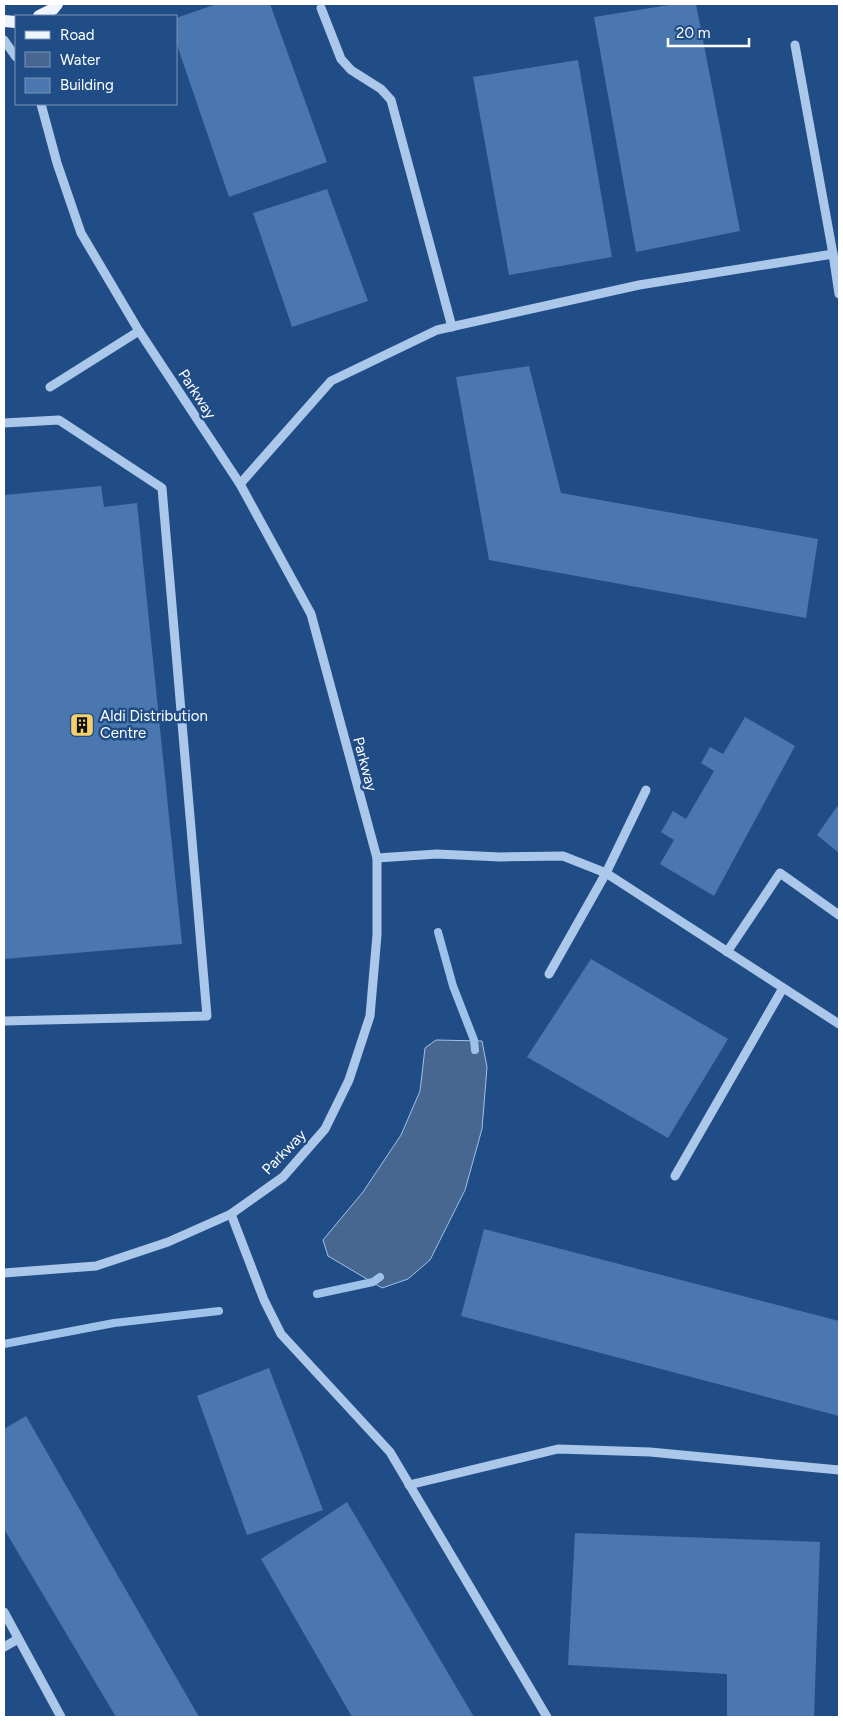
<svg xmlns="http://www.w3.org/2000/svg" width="843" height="1721" font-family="Figtree,sans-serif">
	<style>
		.water { fill: #476690; stroke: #9fc2eb }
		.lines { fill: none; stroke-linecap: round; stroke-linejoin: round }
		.stream { stroke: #9fc2eb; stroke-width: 8 }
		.building { fill: #4a77af }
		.minor { stroke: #abc7ea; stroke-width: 9 }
		.major { stroke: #eff5fe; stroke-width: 12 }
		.labels { text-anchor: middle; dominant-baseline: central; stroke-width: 5; stroke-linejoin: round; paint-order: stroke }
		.street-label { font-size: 15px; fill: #fff; stroke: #214d86 }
		.poi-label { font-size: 15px; fill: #fff; stroke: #214d86; text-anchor: start }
	</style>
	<rect width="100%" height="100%" fill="#214d86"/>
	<path class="water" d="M436,1040L482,1041L487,1067L482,1129L465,1190L430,1260L408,1279L382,1288L328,1256L323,1240L363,1192L401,1135L420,1091L425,1048Z"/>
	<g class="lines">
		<g class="stream">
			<path d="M438,932L453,986L474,1040L475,1050"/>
			<path d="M317,1294L373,1282L380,1277"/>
			<path d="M4,1344L114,1323L219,1311"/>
		</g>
	</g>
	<g class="building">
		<path d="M217,4H270L327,162L229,197L176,42V18Z"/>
		<path d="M675,4H696L740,231L636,252L594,17Z"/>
		<path d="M578,60L612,257L509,275L473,77Z"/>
		<path d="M327,189L368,301L292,327L253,213Z"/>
		<path d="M529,366L561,493L818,539L806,618L489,560L456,377Z"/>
		<path d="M101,486L104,507L137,503L182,944L4,959V495Z"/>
		<path d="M745,717L795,746L714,896L660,864L674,840L661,832L673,811L686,819L714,771L701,763L710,747L723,754Z"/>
		<path d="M839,804V853L817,835Z"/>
		<path d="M591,959L728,1039L668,1138L527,1057Z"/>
		<path d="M484,1229L839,1321V1416L461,1316Z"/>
		<path d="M269,1368L323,1510L247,1535L197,1396Z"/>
		<path d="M26,1416L199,1717H116L4,1529V1429Z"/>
		<path d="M347,1502L474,1717H352L261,1559Z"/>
		<path d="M575,1533L820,1542L814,1717H727V1674L568,1665Z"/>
	</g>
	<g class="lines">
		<g class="minor">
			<path d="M321,8L341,59L351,70L381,89L391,100L452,327"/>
			<path d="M4,40L16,57"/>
			<path d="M833,254L839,294"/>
			<path d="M50,387L139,331"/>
			<path d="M4,423L59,420L162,488L207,1016L4,1021"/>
			<path d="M240,484L331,381L437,330L639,285L833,254L795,45"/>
			<path d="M377,858L437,854L500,857L563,856L606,873L839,1024"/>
			<path d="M727,952L780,873L839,915"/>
			<path d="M549,974L606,873L646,790"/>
			<path d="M675,1176L783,988"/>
			<path d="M231,1214L264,1300L281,1334L390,1452L547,1717"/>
			<path d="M4,1273L96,1266L168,1242L231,1214L283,1177L325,1129L349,1080L370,1016L377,935V858L311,614L240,484L139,331L81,233L57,163L41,104"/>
			<path d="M409,1485L558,1449L650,1452L839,1470"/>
			<path d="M4,1612L61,1717"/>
			<path d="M4,1647L18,1639"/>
		</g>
		<g class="major">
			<path d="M39,16L53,9L57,4"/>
			<path d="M4,21L16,22"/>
		</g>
	</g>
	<defs>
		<symbol id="building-square" viewBox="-11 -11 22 22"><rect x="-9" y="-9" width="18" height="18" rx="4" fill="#f6cf6d" stroke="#214d86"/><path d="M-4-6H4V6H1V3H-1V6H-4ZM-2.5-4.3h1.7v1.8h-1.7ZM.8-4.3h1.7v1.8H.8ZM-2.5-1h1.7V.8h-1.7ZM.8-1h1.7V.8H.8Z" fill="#111"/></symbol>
	</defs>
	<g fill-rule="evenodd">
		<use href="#building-square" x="68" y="711" width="28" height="28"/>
	</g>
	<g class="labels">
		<g class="street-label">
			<text transform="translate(197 394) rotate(57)">Parkway</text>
			<text transform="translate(365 764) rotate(75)">Parkway</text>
			<text transform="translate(284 1152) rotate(-46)">Parkway</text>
		</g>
		<g class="poi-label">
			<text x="100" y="716">Aldi Distribution<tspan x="100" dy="17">Centre</tspan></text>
		</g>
	</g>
	<rect width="843" height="1721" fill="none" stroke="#ffffff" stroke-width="10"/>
	<rect x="15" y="15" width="162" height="90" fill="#214d86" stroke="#7a94b6"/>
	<rect x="25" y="31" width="25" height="8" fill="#eff5fe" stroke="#7a94b6"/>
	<text x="60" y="40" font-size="15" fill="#ffffff">Road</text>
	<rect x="25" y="52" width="25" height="15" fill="#476690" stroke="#7a94b6"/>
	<text x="60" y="65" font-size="15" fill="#ffffff">Water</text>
	<rect x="25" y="78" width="25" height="15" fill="#4a77af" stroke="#7a94b6"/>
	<text x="60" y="90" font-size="15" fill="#ffffff">Building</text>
	<path d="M668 38v8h81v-8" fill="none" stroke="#ffffff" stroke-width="2.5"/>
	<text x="676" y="38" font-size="15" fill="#ffffff" stroke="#214d86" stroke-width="4" paint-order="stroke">20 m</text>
</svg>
